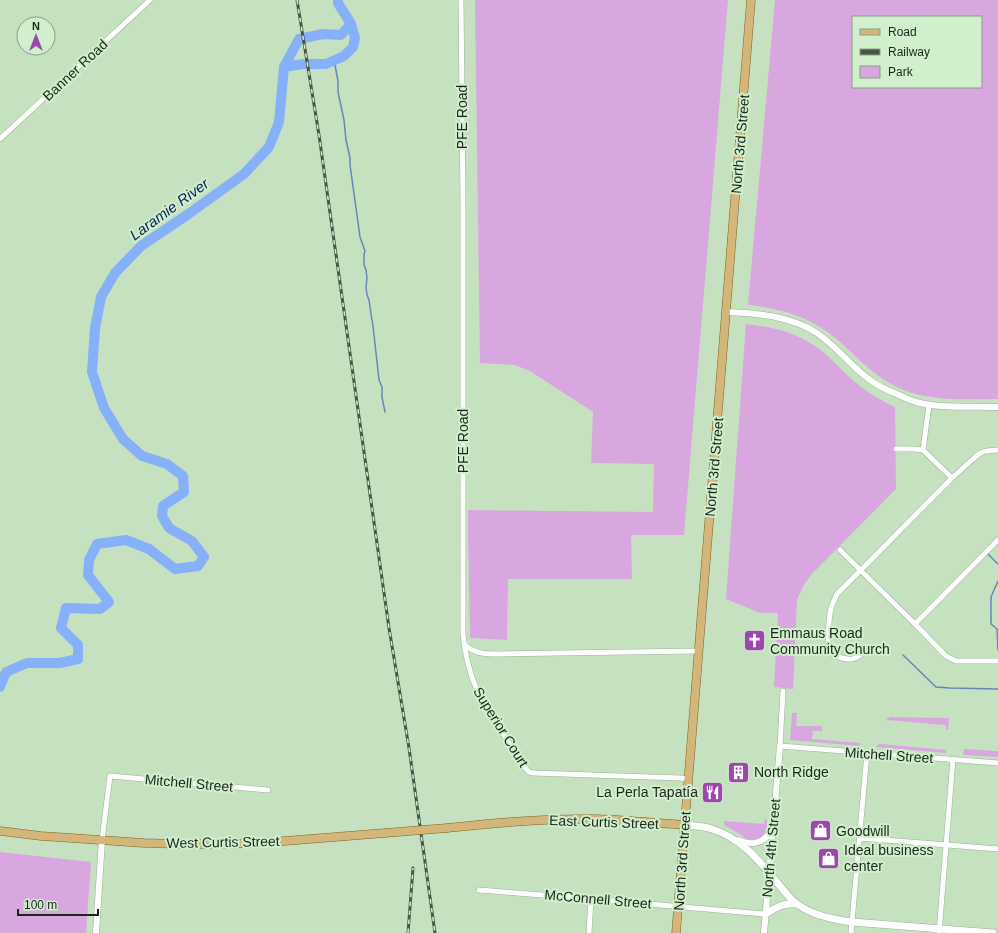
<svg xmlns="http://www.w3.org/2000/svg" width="998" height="933" font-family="Helvetica,sans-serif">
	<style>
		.green { fill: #d8a7e0; fill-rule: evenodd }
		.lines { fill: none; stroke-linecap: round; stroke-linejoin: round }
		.stream { stroke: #6687b7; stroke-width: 1.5 }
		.river { stroke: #86b0fa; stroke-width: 10 }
		.minor-casing { stroke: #98b494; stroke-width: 6 }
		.tertiary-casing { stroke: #98b494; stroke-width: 7 }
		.secondary-casing { stroke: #98b494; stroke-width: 8 }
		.primary-casing { stroke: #7f641d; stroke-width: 9 }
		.minor { stroke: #fff; stroke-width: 5 }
		.tertiary { stroke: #fff; stroke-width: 6 }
		.secondary { stroke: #fff; stroke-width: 7 }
		.primary { stroke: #d3b679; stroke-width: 8 }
		.rail-casing { stroke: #475745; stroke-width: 3 }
		.rail { stroke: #d1eecd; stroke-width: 1.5; stroke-dasharray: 4.5; stroke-linecap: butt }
		.primary-bridge-casing { stroke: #7f641d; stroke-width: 9; stroke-linecap: butt }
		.primary-bridge { stroke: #d3b679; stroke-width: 8 }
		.labels { text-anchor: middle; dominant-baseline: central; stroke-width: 4; stroke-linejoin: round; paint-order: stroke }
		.street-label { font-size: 14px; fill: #1b261a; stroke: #d1eecd }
		.poi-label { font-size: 14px; fill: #1b261a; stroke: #d1eecd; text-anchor: start }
		.water-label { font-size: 15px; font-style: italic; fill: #07245c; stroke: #d1eecd }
	</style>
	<rect width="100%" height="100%" fill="#c5e1c0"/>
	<g class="green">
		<path d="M475,0H728L684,535H631L632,579H508L507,640L470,638L468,528V510L653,512L654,464L591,463L593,412L530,371L515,365L480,363Z"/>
		<path d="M775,0H998V399C965,399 930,402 899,388C875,377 859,359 839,341C813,318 782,308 748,305ZM853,17H981V87H853Z"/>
		<path d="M746,324C772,327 793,331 815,346C827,354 837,365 847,375C862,389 877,399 895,407L896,489L811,575L804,585L797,599L793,689L774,687L778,613H760L726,599Z"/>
		<path d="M792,713H797L796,726H822V731H813L812,739L860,743V746L790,740Z"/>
		<path d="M890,717L949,718L948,730L946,729V725L886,720Z"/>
		<path d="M879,744L946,750V753L876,747Z"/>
		<path d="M964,749L998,751V757L963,755Z"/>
		<path d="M765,818L767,821C767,824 767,828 766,831C763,839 752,841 745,838L733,830L725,826L724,821L764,824Z"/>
		<path d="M0,852L91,862L86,933H0Z"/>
	</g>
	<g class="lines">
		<g class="stream">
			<path d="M334,60L338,81V92L344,120L346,140L350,158V165L360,237L365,251L364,254V265L366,270L367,278L366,287L367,295L369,300L371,314L373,326L379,380L382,387V397L385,412"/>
			<path d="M987,553L998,564"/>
			<path d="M998,581L991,597V624L997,629L998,650"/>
			<path d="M903,655L936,687L950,688L998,689"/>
		</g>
		<g class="river">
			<path d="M284,67L303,64H326L344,56L353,47L355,38L351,24"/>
			<path d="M0,687L6,672L27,663H60L78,659V645L61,628L66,608L100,609L109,602L88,575L89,560L97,544L126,540L149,549L175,569L198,566L204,557L192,541L169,528L162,516L163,506L184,492L183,476L167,464L142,456L123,439L104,408L92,372L95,328L101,297L115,273L141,246L187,215L244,174L269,147L279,122L284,67L299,39L323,34L341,35L351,24L338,3V0"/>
		</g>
		<defs>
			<g id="minor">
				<path d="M461,0L463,203V634C465,654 469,672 477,690L521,763L529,772L534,773L680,778L689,779"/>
				<path d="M0,139L150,0"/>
				<path d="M896,449H915L923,450L952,478"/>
				<path d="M923,450L929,405"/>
				<path d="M840,550L915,624L946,656L956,661H998"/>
				<path d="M915,624L998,540"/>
				<path d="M464,644C474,654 485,654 499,654L699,651"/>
				<path d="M860,655C854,660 850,660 842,658C837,657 832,655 829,650C827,645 829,616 831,609C832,604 835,599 837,594L952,478L973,459L980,453L986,451L998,450"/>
				<path d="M783,691L780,746L998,763"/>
				<path d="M859,838L998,849"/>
				<path d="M102,840L110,776L268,790"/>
				<path d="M479,890L591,899L765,914"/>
				<path d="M589,933L591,899"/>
				<path d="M851,933L867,753"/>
				<path d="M939,933L953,759"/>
			</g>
			<g id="tertiary">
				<path d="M726,312C757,313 791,316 817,333C836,346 851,366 870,380C878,386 889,391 899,395C909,400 920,404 931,405C953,408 976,406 998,407"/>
				<path d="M738,840C753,846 764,844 772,829"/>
				<path d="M96,933L102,840"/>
				<path d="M764,933L780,746"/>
			</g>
			<g id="secondary">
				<path d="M684,825C694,826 703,826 712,829C748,840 768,873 792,900C809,915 831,919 852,922L993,933"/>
				<path d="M765,914C777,907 783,903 796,904"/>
			</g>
			<g id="primary">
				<path d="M447,828C497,823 546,818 596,819C626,820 655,823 684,825"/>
				<path d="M0,831L41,836L71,838L144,843L178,844H229L272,842L385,833"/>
				<path d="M676,933L751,0"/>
			</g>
		</defs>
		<use href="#minor" class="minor-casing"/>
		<use href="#tertiary" class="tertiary-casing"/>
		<use href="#secondary" class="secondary-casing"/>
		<use href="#primary" class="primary-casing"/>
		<use href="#minor" class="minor"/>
		<use href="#tertiary" class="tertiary"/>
		<use href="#secondary" class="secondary"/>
		<use href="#primary" class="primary"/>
		<defs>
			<g id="rail">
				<path d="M297,0L319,135L389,628L409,748L435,933"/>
				<path d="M408,933L413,868"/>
			</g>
		</defs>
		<use href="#rail" class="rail-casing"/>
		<use href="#rail" class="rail"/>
		<defs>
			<path id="primary-bridge" d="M385,833L447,828"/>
		</defs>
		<use href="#primary-bridge" class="primary-bridge-casing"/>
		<use href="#primary-bridge" class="primary-bridge"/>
	</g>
	<defs>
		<symbol id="church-square" viewBox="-11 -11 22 22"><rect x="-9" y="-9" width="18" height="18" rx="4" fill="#a045b0" stroke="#d1eecd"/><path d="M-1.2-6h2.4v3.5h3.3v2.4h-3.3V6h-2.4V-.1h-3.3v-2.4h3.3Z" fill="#fff"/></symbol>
		<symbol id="building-square" viewBox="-11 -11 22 22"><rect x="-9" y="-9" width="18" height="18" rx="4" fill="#a045b0" stroke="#d1eecd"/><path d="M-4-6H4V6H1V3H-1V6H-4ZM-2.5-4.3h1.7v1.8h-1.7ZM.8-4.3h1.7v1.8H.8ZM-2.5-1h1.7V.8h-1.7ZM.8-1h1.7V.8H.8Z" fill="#fff"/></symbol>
		<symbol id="restaurant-square" viewBox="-11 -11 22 22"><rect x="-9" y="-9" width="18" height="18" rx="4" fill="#a045b0" stroke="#d1eecd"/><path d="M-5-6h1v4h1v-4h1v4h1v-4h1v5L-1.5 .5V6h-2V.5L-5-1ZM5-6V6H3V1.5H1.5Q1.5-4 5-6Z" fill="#fff"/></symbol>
		<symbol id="shop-square" viewBox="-11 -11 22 22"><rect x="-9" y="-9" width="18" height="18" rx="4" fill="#a045b0" stroke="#d1eecd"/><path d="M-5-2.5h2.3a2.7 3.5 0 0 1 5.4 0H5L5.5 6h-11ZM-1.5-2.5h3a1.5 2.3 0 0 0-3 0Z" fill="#fff"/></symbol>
	</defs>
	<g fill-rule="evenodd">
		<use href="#church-square" x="742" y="628" width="25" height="25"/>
		<use href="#building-square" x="726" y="760" width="25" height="25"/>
		<use href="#restaurant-square" x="700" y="780" width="25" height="25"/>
		<use href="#shop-square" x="808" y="818" width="25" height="25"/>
		<use href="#shop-square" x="816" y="846" width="25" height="25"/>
	</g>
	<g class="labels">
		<g class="street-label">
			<text transform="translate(75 70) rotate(-43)">Banner Road</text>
			<text transform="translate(462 117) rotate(-90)">PFE Road</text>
			<text transform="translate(740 144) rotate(-85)">North 3rd Street</text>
			<text transform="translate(463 441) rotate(-90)">PFE Road</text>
			<text transform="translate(714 467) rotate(-85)">North 3rd Street</text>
			<text transform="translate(501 727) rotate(58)">Superior Court</text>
			<text transform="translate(889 755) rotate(4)">Mitchell Street</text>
			<text transform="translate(189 783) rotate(5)">Mitchell Street</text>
			<text transform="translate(604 822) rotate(2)">East Curtis Street</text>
			<text transform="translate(223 842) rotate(-1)">West Curtis Street</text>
			<text transform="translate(771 848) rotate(-85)">North 4th Street</text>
			<text transform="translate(682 861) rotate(-86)">North 3rd Street</text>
			<text transform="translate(598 899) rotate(5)">McConnell Street</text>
		</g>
		<g class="poi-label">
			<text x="770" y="633">Emmaus Road<tspan x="770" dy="16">Community Church</tspan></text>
			<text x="754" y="772">North Ridge</text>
			<text x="698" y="792" text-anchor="end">La Perla Tapatía</text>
			<text x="836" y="831">Goodwill</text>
			<text x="844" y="850">Ideal business<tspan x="844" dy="16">center</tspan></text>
		</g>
		<g class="water-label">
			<text transform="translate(169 209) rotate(-36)">Laramie River</text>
		</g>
	</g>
	<rect x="852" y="16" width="130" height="72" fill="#d1eecd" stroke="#889e85"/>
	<rect x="860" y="29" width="20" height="6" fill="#d3b679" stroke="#889e85"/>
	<text x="888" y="36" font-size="12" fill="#1b261a">Road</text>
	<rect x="860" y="49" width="20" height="6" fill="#475745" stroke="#889e85"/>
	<text x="888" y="56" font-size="12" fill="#1b261a">Railway</text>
	<rect x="860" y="66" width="20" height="12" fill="#d8a7e0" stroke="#889e85"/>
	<text x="888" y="76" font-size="12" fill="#1b261a">Park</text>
	<g transform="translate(36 36)"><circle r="19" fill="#d1eecd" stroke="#889e85"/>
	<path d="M0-3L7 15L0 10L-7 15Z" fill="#a045b0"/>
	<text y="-6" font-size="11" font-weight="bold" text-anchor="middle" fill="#1b261a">N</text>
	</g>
	<path d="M18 909v6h80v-6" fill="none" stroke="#1b261a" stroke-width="2"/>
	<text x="24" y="909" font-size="12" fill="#1b261a" stroke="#d1eecd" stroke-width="3" paint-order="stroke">100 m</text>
</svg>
